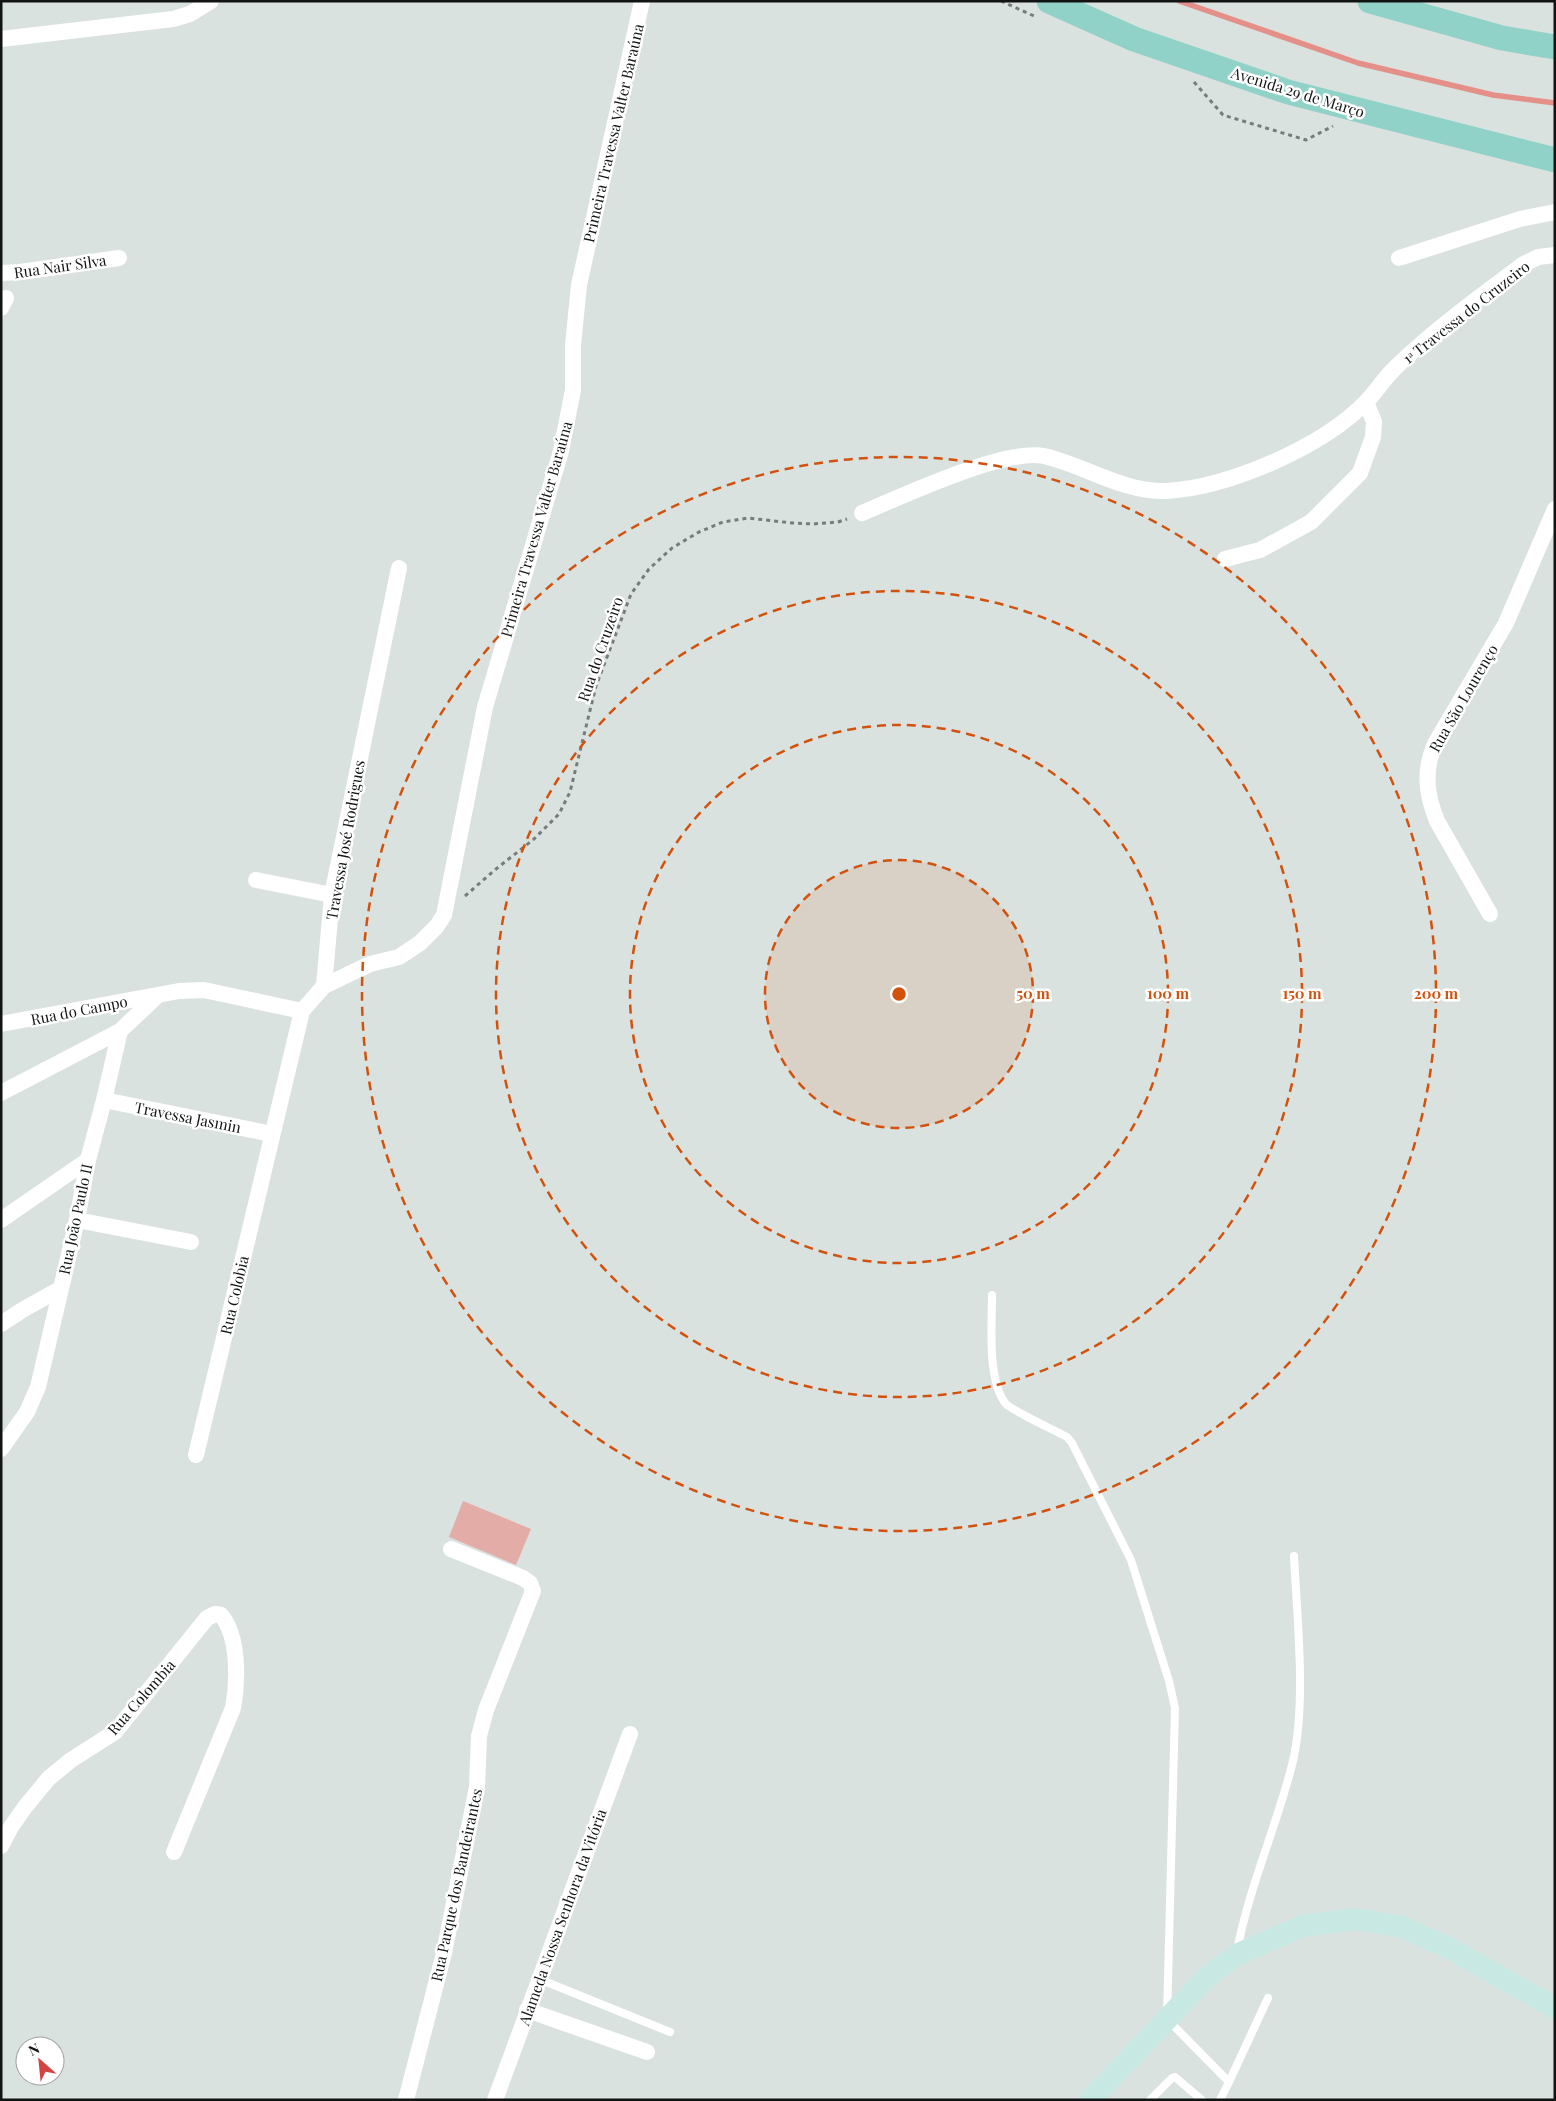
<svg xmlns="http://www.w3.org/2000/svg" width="1556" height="2101" font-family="'Playfair Display',serif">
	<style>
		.pitch { fill: #e4aca6 }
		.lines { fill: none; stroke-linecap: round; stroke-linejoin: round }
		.stream { stroke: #e49089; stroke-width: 5.5 }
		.path { stroke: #777c7b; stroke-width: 3; stroke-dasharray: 4 4; stroke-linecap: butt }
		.lane { stroke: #fff; stroke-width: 8 }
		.street { stroke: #fff; stroke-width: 16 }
		.secondary { stroke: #c8e8e3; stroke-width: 22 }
		.primary { stroke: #90d2c7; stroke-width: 25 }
		.ring { fill: none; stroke: #d2520d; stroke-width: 2.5; stroke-dasharray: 9 6 }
		.labels { text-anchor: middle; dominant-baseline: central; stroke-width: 5; stroke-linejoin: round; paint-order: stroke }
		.street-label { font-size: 15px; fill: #111413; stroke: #fff }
		.centre { fill: #d2520d; stroke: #fff; stroke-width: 2.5 }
		.ring-label { font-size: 15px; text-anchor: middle; font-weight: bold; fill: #d2520d; stroke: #fff; stroke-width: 5; stroke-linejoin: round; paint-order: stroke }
	</style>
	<rect width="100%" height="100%" fill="#dae2e0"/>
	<path class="pitch" d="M463,1501L531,1529L516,1565L449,1537Z"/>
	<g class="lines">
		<path class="stream" d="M1179,1L1358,63L1493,95L1555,103"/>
		<g class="path">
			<path d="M1001,1L1034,16"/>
			<path d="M1194,82L1223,115L1306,140L1333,126"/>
			<path d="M465,896L496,869L534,839L559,814L570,792L596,686L631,594L649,569L672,548L699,532L723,522L748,518L792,523L813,524L838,522L847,519"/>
		</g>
		<g class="lane">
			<path d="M992,1295C992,1323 987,1382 1006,1404C1013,1411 1056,1431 1067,1437L1072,1443L1131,1560L1169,1681L1175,1708L1167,2019L1229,2082L1220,2100"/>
			<path d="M1237,1951C1249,1887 1276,1828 1292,1765C1307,1705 1297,1619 1294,1556"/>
			<path d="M539,1979L670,2032"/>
			<path d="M1229,2082L1268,1998"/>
			<path d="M1150,2100L1172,2078L1175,2077L1202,2100"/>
		</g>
		<g class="street">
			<path d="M1,39L173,19L190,14L211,1"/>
			<path d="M1399,258L1520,219L1555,212"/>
			<path d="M1,273L20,272L119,258"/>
			<path d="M1,308L6,298"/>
			<path d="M862,513C901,497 1004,448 1044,456C1084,465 1124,493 1167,491C1230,487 1322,447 1366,402C1376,392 1383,380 1393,370C1401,362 1409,354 1418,347C1450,318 1487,292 1522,265L1538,257L1555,255"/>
			<path d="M1225,559L1260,550L1311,522L1360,473L1373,437L1374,422L1366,402"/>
			<path d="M256,880L332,895"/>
			<path d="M1490,914L1437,821C1426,794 1423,769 1436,742L1506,623L1555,509"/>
			<path d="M324,986L370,964L399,957L420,943L437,926L444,915L485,707L561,451L573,390V345L579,285L642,1"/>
			<path d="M1,1024L179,991L204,990L302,1011"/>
			<path d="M1,1093L120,1031"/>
			<path d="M104,1100L272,1134"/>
			<path d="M1,1220L88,1160"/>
			<path d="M77,1220L191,1242"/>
			<path d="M1,1324L24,1309L60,1289"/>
			<path d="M1,1449L27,1412L38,1387L77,1220L88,1160L104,1100L120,1031L157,996"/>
			<path d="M196,1455L302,1011L324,986L332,895L399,568"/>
			<path d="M1,1846L11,1827L25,1807L49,1778L71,1760L115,1732L207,1618L215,1614L221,1615C239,1636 238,1682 233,1708L174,1852"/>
			<path d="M527,2010L647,2052"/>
			<path d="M406,2100L444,1953L477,1787L479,1736L486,1710L533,1591L530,1583L523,1578L451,1549"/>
			<path d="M495,2100L630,1734"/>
		</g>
		<path class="secondary" d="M1090,2100L1206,1978L1236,1955L1302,1926L1355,1919L1402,1927L1449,1948L1555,2008"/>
		<g class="primary">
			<path d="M1049,1L1134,39L1288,92L1555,160"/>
			<path d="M1370,1L1502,38L1555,47"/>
		</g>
	</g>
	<circle cx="899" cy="994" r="134" fill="#d2520d" fill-opacity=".12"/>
	<g class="ring">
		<circle cx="899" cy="994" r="134"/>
		<circle cx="899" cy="994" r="269"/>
		<circle cx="899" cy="994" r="403"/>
		<circle cx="899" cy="994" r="537"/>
	</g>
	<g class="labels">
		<g class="street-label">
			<text transform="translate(1298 92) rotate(17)">Avenida 29 de Março</text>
			<text transform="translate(613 133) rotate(-77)">Primeira Travessa Valter Baraúna</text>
			<text transform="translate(60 266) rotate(-8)">Rua Nair Silva</text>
			<text transform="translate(1466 312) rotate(-38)">1ᵃ Travessa do Cruzeiro</text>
			<text transform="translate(536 529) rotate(-74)">Primeira Travessa Valter Baraúna</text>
			<text transform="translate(600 649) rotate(-71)">Rua do Cruzeiro</text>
			<text transform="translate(1463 698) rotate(-60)">Rua São Lourenço</text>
			<text transform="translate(345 840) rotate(-80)">Travessa José Rodrigues</text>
			<text transform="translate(79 1010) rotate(-11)">Rua do Campo</text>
			<text transform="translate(188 1117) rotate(11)">Travessa Jasmin</text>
			<text transform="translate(75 1219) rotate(-78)">Rua João Paulo II</text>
			<text transform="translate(234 1295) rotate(-77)">Rua Colobia</text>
			<text transform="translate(141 1697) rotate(-49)">Rua Colombia</text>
			<text transform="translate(456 1885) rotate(-78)">Rua Parque dos Bandeirantes</text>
			<text transform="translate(562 1917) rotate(-70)">Alameda Nossa Senhora da Vitória</text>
		</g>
	</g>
	<circle cx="899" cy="994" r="8" class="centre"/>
	<g class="ring-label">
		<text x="1033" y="999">50 m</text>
		<text x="1168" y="999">100 m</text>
		<text x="1302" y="999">150 m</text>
		<text x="1436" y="999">200 m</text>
	</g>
	<rect width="1556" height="2101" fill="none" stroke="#111413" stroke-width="5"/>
	<g transform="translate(40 2061) rotate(333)"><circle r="24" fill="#ffffff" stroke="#a0a1a1"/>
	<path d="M0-4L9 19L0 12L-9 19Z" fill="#d24342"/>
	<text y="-8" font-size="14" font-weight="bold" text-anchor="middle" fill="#111413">N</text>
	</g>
</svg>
